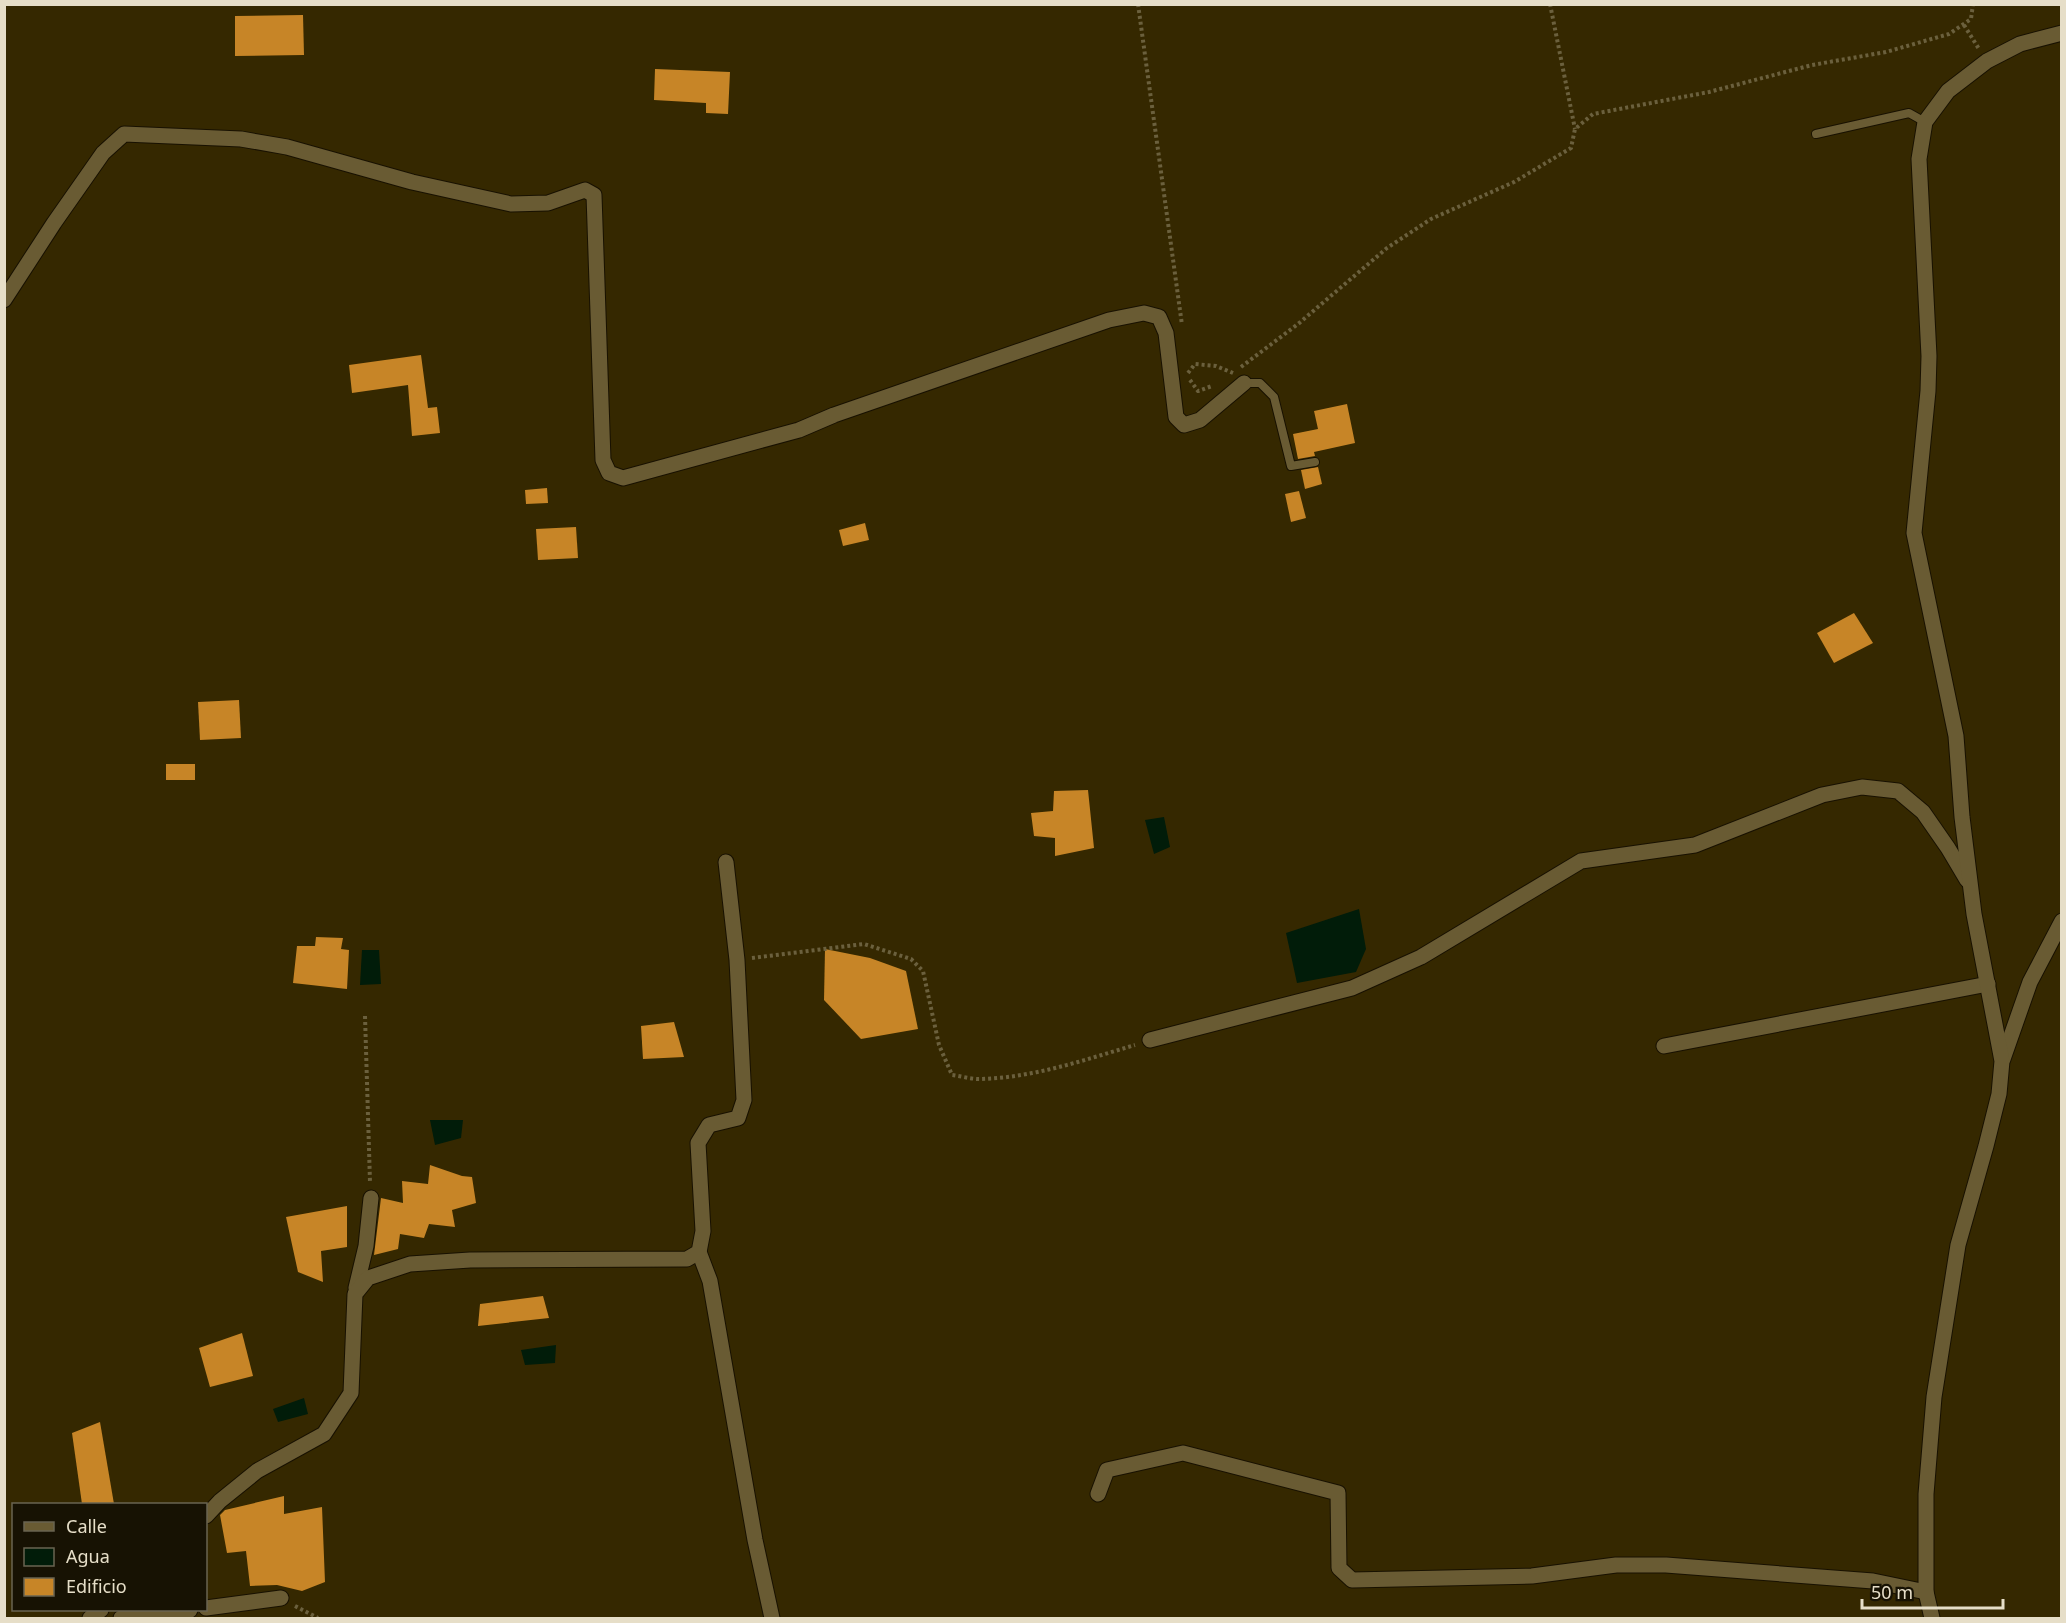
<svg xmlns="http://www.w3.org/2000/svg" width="2066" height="1623" font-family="'Noto Sans',sans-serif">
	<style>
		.water { fill: #011c09 }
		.building { fill: #c78527 }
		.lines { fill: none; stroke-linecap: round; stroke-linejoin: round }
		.service-casing { stroke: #181100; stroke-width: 10 }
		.minor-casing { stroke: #181100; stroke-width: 17 }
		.path { stroke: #6b603d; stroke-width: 4; stroke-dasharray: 3 3; stroke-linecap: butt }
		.service { stroke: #695b33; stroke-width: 8 }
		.minor { stroke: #695b33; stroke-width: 15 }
	</style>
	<rect width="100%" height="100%" fill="#352800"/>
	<g class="water">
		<path d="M1164,817L1170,847L1154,854L1145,820Z"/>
		<path d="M1359,909L1366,949L1356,972L1297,983L1286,933Z"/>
		<path d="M362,950H379L381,984L360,985Z"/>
		<path d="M430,1120H463L461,1138L435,1145Z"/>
		<path d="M556,1345L555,1363L525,1365L521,1350Z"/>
		<path d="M304,1398L308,1414L278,1422L273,1409Z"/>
	</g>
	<g class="building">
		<path d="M303,15L304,55L235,56V16Z"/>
		<path d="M655,69L730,72L728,114L706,113V103L654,100Z"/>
		<path d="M421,355L428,408L437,407L440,433L412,436L408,385L352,393L349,365Z"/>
		<path d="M1347,404L1355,443L1314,452L1315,456L1298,459L1293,434L1318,429L1314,411Z"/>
		<path d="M1318,467L1322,484L1305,489L1301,470Z"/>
		<path d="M547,488L548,503L526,504L525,490Z"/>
		<path d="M1299,491L1306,518L1291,522L1285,494Z"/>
		<path d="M865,523L869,540L843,546L839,530Z"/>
		<path d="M576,527L578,558L538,560L536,529Z"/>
		<path d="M1854,613L1873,643L1834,663L1817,633Z"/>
		<path d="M239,700L241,738L200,740L198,702Z"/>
		<rect x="166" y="764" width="29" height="16"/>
		<path d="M1088,790L1094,848L1055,856V838L1034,836L1031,813L1053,811L1054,791Z"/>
		<path d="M316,937L343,938L341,949L349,950L347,989L293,983L297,946H315Z"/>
		<path d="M825,949L870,958L906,971L918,1029L861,1039L824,1000Z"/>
		<path d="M674,1022L684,1057L643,1059L641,1026Z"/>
		<path d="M430,1165L462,1176L472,1177L476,1203L452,1210L455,1227L429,1224L424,1238L400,1234L398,1249L374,1255L381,1198L403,1203L402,1181L428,1184Z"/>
		<path d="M347,1206V1247L321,1251L323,1282L298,1272L286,1217Z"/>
		<path d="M543,1296L549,1318L478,1326L480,1304Z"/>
		<path d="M242,1333L253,1376L210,1387L199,1348Z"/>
		<path d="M100,1422L114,1504H82L72,1433Z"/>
		<path d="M284,1496V1514L322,1507L325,1582L302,1591L277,1585L250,1586L246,1551L227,1553L220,1515L225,1510Z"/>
	</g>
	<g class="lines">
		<defs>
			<g id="service">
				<path d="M1816,134L1909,113L1925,122"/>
				<path d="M1244,383H1260L1274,397L1291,466L1315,462"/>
			</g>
			<g id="minor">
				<path d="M4,300L54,223L103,153L124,134L241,139L287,147L412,182L511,204L548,203L585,190L594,195L603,460L609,473L623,478L799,430L834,415L1109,320L1144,313L1159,317L1166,333L1176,417L1184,425L1200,420L1244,383"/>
				<path d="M1150,1040L1352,988L1421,957L1581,861L1695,845L1822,795L1862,787L1898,791L1923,812L1948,848L1967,880"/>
				<path d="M1664,1046L1988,984"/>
				<path d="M2003,1059L2030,982L2062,921"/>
				<path d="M699,1252L710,1281L755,1540L772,1618"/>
				<path d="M356,1288L366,1246L371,1198"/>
				<path d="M1098,1494L1107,1470L1183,1453L1338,1493L1339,1568L1352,1580L1532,1576L1616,1565H1666L1873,1581L1926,1592"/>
				<path d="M206,1516L220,1501L257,1471L324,1434L351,1393L355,1294L368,1278L410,1264L470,1260L687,1259L699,1252L703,1231L698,1143L709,1125L738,1118L744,1100L737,960L726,862"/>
				<path d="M206,1608L281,1598"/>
				<path d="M90,1618L101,1610"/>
				<path d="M121,1618L190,1610"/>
				<path d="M1932,1618L1926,1592V1494L1934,1397L1958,1245L1986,1146L1999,1094L2002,1061L1974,914L1962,817L1956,736L1914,533L1928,391L1929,356L1919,159L1925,122L1948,91L1987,61L2020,44L2062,33"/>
			</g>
		</defs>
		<use href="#service" class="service-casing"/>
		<use href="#minor" class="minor-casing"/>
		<g class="path">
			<path d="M1138,4L1182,325"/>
			<path d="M1550,4L1575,129"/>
			<path d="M1964,25L1979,49"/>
			<path d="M1241,367L1298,324L1387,248L1431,219L1514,182L1571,148L1575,129L1593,114L1709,92L1812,65L1886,52L1949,34L1971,19L1973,4"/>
			<path d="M1188,373L1195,364L1216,366L1233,373"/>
			<path d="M1190,380L1198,391L1212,386"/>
			<path d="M752,958L864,944L911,959L923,971L939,1045L952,1075C961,1076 970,1079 979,1079C1033,1078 1084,1060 1135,1045"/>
			<path d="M365,1016L370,1182"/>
			<path d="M295,1606L318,1618"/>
		</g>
		<use href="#service" class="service"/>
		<use href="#minor" class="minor"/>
	</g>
	<rect width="2066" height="1623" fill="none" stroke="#e6dec8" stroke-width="12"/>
	<rect x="12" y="1503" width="195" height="108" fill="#171203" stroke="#6a6452" stroke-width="1.5"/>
	<rect x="24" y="1522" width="30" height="9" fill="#695b33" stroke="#6a6452" stroke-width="1.5"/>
	<text x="66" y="1533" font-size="18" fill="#e6dec8">Calle</text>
	<rect x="24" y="1548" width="30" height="18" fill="#011c09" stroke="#6a6452" stroke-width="1.5"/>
	<text x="66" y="1563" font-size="18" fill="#e6dec8">Agua</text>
	<rect x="24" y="1578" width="30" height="18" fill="#c78527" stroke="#6a6452" stroke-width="1.5"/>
	<text x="66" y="1593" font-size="18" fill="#e6dec8">Edificio</text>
	<path d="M1862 1599v9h141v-9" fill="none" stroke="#e6dec8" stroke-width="3"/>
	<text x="1871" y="1599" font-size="18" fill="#e6dec8" stroke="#171203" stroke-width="4.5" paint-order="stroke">50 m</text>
</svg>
